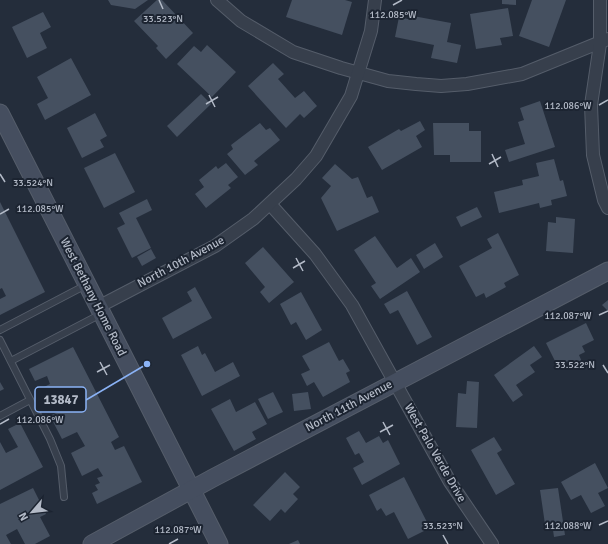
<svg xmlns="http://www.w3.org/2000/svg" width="608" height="544" font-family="Signika,sans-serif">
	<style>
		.building { fill: #455060 }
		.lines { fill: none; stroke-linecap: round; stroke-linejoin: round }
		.lane-casing { stroke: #555d6a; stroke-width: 8 }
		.street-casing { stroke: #555d6a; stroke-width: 14 }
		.secondary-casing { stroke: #555d6a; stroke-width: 19 }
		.lane { stroke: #373f4c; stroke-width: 6 }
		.street { stroke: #373f4c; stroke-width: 12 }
		.secondary { stroke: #454e5f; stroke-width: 17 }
		.ticks { fill: none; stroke: #b3bac7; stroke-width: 1.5 }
		.labels { text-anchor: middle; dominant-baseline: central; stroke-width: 4; stroke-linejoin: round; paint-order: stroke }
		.street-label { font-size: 12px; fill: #b3bac7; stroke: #1c2431 }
		.ticks-label { font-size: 10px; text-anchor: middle; fill: #b3bac7; stroke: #1c2431; stroke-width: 4; stroke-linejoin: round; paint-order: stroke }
		.leader { fill: none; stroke: #8ab2f5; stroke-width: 1.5 }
		.callout-dot { fill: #8ab2f5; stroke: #1c2431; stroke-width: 1.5 }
		.callout { fill: #1c2431; stroke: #8ab2f5; stroke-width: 1.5 }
		.callout-label { font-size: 13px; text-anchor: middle; font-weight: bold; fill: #b3bac7 }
	</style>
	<rect width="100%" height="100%" fill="#242d3b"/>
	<g class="building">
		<path d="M108,0H148L135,9L111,5Z"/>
		<path d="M157,0H162L193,33L166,59L156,48L158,46L134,21Z"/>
		<path d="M292,0H345L352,2L342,35L286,17Z"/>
		<path d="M502,0H516V5L502,4Z"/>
		<path d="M532,0H566L549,47L519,36Z"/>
		<path d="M508,8L513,36L500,38L502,45L476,49L470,14Z"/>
		<path d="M43,12L51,27L40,33L47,48L27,58L12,27Z"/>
		<path d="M413,16L451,23L447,42L461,45L457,63L431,58L434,45L395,37L399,17L412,20Z"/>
		<path d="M207,45L236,72L212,97L177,64L194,46L201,52Z"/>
		<path d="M71,58L91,95L45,120L37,104L48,98L37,77Z"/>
		<path d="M273,63L284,74L278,79L295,98L304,91L317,106L304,118L300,114L286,128L248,86Z"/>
		<path d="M201,94L211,104L177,137L167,126Z"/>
		<path d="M540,101L555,147L509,162L505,150L525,144L518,122L524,120L520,108Z"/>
		<path d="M95,113L107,136L100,140L104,147L82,158L67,128Z"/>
		<path d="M420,121L425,130L416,136L422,147L382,170L368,147L399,129L401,131Z"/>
		<path d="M260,123L266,130L270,128L280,140L254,161L258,165L245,175L227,154L233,149L231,145Z"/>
		<path d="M433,123H469V131H481V162H450V155H434Z"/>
		<path d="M115,153L135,192L104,208L84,168Z"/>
		<path d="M554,159L560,181L563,180L567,196L551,200L552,205L540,208L539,203L499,213L494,192L523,185L522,180L539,176L536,163Z"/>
		<path d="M226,163L238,177L228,185L231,188L206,208L195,194L204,187L199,180L216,166L218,169Z"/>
		<path d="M335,164L352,179L358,177L367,198L372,196L379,212L337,231L321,198L331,186L322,178Z"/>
		<path d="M147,199L152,210L136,218L151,248L132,258L117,228L125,224L119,213Z"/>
		<path d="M0,202L45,292L0,315V299L6,296L2,288L0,289Z"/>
		<path d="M477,207L482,217L461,227L456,217Z"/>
		<path d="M556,217L575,219L573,253L546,251L548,222L556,223Z"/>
		<path d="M498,233L519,275L504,283L506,287L486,298L484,293L476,297L459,266L492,248L487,239Z"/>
		<path d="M375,236L397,268L411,258L420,272L380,299L371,286L376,283L354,250Z"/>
		<path d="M435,243L443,257L424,269L416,255Z"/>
		<path d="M263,247L294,282L269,303L260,292L265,287L245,263Z"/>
		<path d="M151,249L156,258L142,266L137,257Z"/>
		<path d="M195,287L212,318L173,339L162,318L192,301L187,292Z"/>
		<path d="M407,291L432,337L417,345L398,310L390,314L384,304Z"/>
		<path d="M301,292L322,330L306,340L296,322L291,325L280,304Z"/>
		<path d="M608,300V311L602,305Z"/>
		<path d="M586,323L594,340L582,346L585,352L579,355L582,362L570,368L567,362L558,367L546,343Z"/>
		<path d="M329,342L339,361L343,359L350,371L346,373L350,382L323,397L314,382L307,386L301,374L310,370L302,356Z"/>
		<path d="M198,346L202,355L205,353L215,372L233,362L240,376L202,396L181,355Z"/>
		<path d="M534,346L542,357L530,365L535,372L516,385L523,395L513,402L494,375Z"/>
		<path d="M73,347L119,437L111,442L115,450L124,446L142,482L97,504L92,493L98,490L95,485L100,483L97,478L103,476L98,468L82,476L71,453L85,446L77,432L62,439L50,416L68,407L61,393L45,400L40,389L50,384L47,376L35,381L29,369Z"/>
		<path d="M467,381L479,382L477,428L456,427L458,393L466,394Z"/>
		<path d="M0,382L4,389L0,391Z"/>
		<path d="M273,392L283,412L268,419L258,399Z"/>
		<path d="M308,392L311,409L294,411L292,394Z"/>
		<path d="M230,399L236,412L255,402L267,424L252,432L256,439L234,451L211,409Z"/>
		<path d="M20,423L43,467L0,490V442L6,453L18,447L8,429Z"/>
		<path d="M359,431L366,443L379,436L383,443L388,440L400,464L362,485L353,468L364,462L359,453L355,455L346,438Z"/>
		<path d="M494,437L502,450L497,453L515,484L496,495L471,450Z"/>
		<path d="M595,463L608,488L598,493L605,506L591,513L581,495L571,500L561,482Z"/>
		<path d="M285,472L300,487L293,494L298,499L285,513L281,509L270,521L253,505Z"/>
		<path d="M404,477L430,528L408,539L394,512L386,516L381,508L377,511L369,495Z"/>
		<path d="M33,488L46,514L40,517L50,536L35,544H25L17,529L6,535L11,544H0V504Z"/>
		<path d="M558,488L565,535L554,537L553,530L546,531L540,490Z"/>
		<path d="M298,540L300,544H289Z"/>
	</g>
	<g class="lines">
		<defs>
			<g id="lane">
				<path d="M0,330L86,285"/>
				<path d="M0,340L50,439L61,466L64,497"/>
				<path d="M11,361L101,314"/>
				<path d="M0,416L30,400"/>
			</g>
			<g id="street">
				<path d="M217,0L241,21L293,52L341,68L388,81L416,84L441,86L467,84L522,74L608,39"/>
				<path d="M600,0V44L591,105L593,155L604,200L608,208"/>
				<path d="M270,204L315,254L352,305L450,482L492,544"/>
				<path d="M98,307L215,246L253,219L296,179L316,156L351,96L371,31L375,0"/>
			</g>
			<g id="secondary">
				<path d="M0,113L219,544"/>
				<path d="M92,544L213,478L608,271"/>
			</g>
		</defs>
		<use href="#lane" class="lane-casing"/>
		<use href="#street" class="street-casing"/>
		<use href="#secondary" class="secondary-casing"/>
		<use href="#lane" class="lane"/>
		<use href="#street" class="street"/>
		<use href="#secondary" class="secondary"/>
	</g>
	<path class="ticks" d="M159,0L163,9M393,5L402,0M209,95L215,107M206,104L218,97M599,105L608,100M492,154L498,167M489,164L501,157M0,174L5,182M0,214L9,209M296,258L303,271M293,268L305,261M599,315L608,311M100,362L107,375M603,365L608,373M97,372L110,365M383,422L390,435M0,424L9,419M380,432L393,425M599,525L608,521M443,535L448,544M169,544L178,539"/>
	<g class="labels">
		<g class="street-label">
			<text transform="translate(181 262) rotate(-28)">North 10th Avenue</text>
			<text transform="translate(93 297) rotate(63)">West Bethany Home Road</text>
			<text transform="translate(349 406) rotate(-28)">North 11th Avenue</text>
			<text transform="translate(435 453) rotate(60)">West Palo Verde Drive</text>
		</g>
	</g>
	<g class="ticks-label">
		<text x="393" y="18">112.085°W</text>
		<text x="163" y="22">33.523°N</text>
		<text x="568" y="109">112.086°W</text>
		<text x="33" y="186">33.524°N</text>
		<text x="40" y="212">112.085°W</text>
		<text x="568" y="319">112.087°W</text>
		<text x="575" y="368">33.522°N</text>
		<text x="40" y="423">112.086°W</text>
		<text x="443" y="529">33.523°N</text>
		<text x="568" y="529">112.088°W</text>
		<text x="178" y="533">112.087°W</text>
	</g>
	<path class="leader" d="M147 364L86 400"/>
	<circle class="callout-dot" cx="147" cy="364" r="4"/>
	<rect class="callout" x="35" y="387" width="51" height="25" rx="4"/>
	<g class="callout-label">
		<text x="61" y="404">13847</text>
	</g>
	<g transform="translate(32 512) rotate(242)" stroke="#1c2431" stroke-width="3" paint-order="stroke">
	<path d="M0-3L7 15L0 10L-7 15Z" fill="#b3bac7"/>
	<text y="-6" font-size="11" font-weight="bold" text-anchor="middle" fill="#b3bac7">N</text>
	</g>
</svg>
